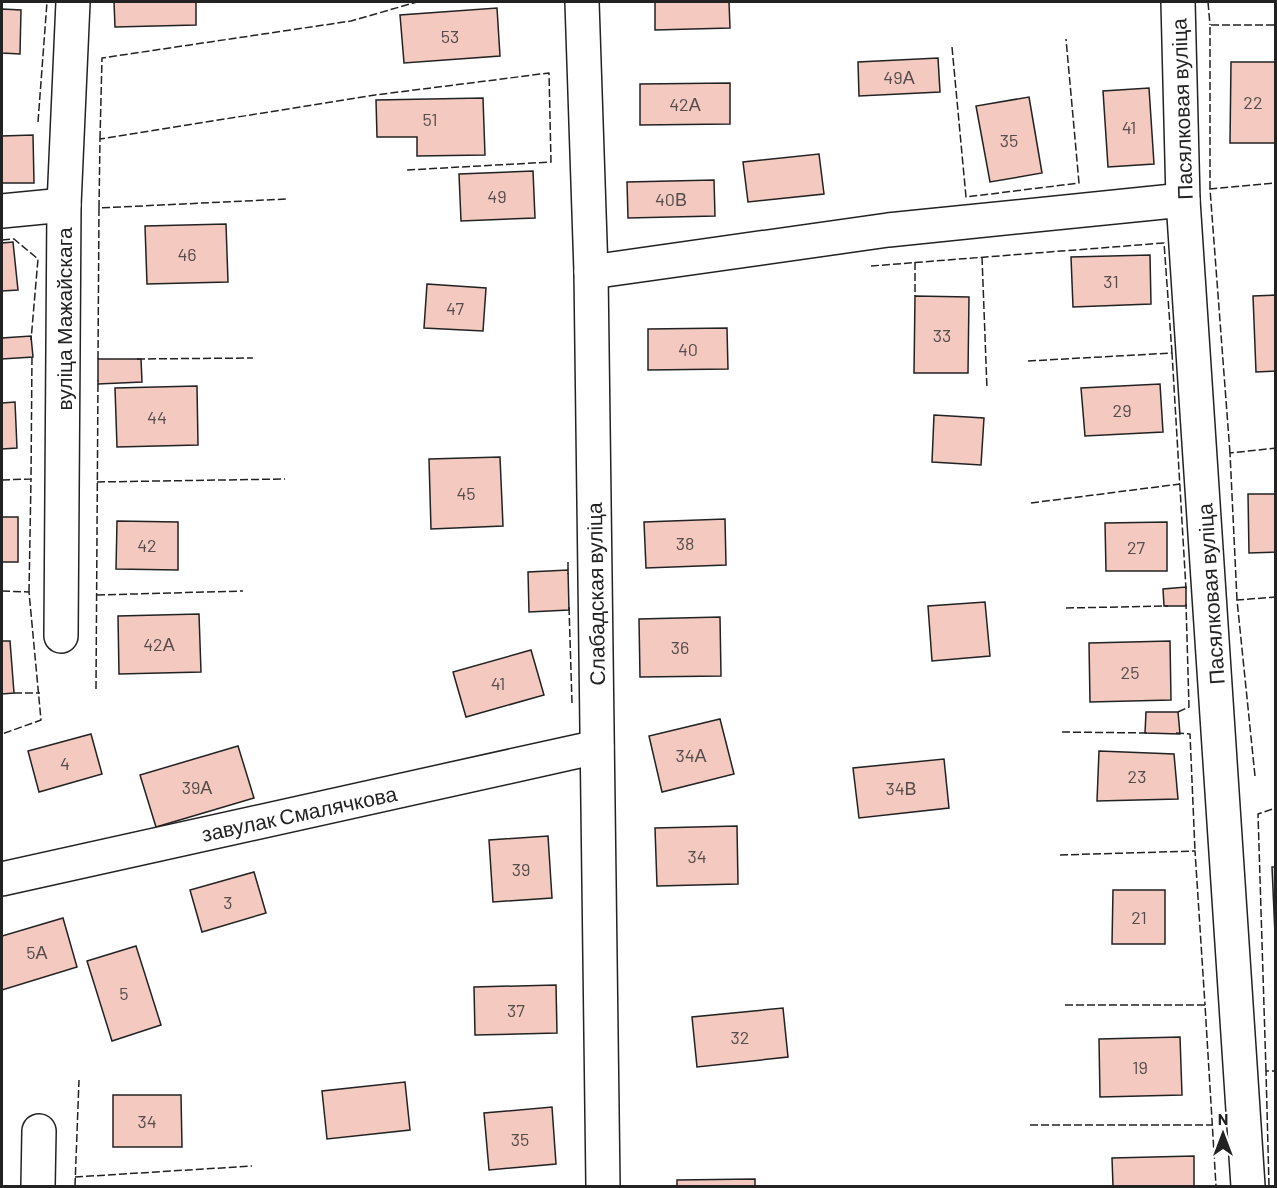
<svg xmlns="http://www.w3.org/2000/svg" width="1277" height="1188" font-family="Barlow,sans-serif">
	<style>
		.building { fill: #f3c9c0; stroke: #222; stroke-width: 1.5 }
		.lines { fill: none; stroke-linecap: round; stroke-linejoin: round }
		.street-casing { stroke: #222; stroke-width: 36 }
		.street { stroke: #fff; stroke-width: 33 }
		.fence { stroke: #222; stroke-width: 1.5; stroke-dasharray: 8 3; stroke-linecap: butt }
		.labels { text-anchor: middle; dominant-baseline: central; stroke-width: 4.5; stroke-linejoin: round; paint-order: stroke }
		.number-label { font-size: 18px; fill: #564c4a }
		.street-label { font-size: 21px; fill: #222; stroke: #fff }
	</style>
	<rect width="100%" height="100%" fill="#fff"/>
	<g class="building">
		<path d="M114,2H196V25L115,27Z"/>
		<path d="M655,2H729L730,28L655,30Z"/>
		<path d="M497,8L500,56L404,63L400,15Z"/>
		<path d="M2,9L21,10L20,54L2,53Z"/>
		<path d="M938,58L940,92L859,96L858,62Z"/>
		<path d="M1231,62H1276V143H1230Z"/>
		<path d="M730,83V124L640,125V84Z"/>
		<path d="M1149,88L1154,164L1108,167L1103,91Z"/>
		<path d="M1029,97L1042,173L990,182L976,106Z"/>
		<path d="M483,98L485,155L417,156V137H377L376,100Z"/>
		<path d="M33,135L34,183H2V136Z"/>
		<path d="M819,154L824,194L748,202L743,162Z"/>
		<path d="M533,171L535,218L461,221L459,174Z"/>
		<path d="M714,180L715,216L628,218L627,182Z"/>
		<path d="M226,224L228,282L147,284L145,226Z"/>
		<path d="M13,242L18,290L2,291V243Z"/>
		<path d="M1150,255L1151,304L1073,307L1071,257Z"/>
		<path d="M427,284L486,288L483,331L424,328Z"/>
		<path d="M1276,295V371L1256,372L1253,296Z"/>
		<path d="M915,296L969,297L968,373H914Z"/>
		<path d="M727,328L728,369L648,370V329Z"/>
		<path d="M31,336L33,357L2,359V338Z"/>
		<path d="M98,359H141L142,382L98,384Z"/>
		<path d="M1160,384L1163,432L1085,436L1081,388Z"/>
		<path d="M197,386L198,445L117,447L115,388Z"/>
		<path d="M15,402L17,448L2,449V403Z"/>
		<path d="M934,415L984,418L981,465L932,462Z"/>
		<path d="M500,457L503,526L431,529L429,459Z"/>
		<path d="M1248,494H1276V552L1249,553Z"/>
		<rect x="2" y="517" width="16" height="45"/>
		<path d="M725,519L726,565L646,568L644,522Z"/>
		<path d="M117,521L178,522V570L116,569Z"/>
		<path d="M1167,522V571H1106L1105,523Z"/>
		<path d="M568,570L569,610L529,612L528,572Z"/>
		<path d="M1186,587V606H1164L1163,589Z"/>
		<path d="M985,602L990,656L932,661L928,606Z"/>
		<path d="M199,614L201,672L119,674L118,616Z"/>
		<path d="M720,617L721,676L640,677L639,619Z"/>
		<path d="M2,641H10L14,693L2,694Z"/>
		<path d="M1170,641L1171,700L1090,702L1089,643Z"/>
		<path d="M531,650L544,695L466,717L453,672Z"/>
		<path d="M1146,712H1178L1180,734L1145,733Z"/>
		<path d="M720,719L734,774L662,792L649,736Z"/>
		<path d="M91,734L102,774L39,792L28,751Z"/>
		<path d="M238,746L254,798L156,827L140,775Z"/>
		<path d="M1099,751L1174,754L1178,799L1097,801Z"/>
		<path d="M944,759L949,808L859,818L853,768Z"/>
		<path d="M737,826L738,884L657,886L655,828Z"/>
		<path d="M548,836L552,898L493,902L489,840Z"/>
		<path d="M1272,867H1276V957Z"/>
		<path d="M254,872L266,913L202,932L190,890Z"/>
		<path d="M1113,890H1165V944H1112Z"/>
		<path d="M63,918L77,967L2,990V936Z"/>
		<path d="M136,946L161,1025L112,1041L87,961Z"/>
		<path d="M556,985L557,1033L475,1035L474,987Z"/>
		<path d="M783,1008L788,1057L697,1067L692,1017Z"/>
		<path d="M1180,1037L1182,1095L1100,1097L1099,1039Z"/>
		<path d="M405,1082L410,1130L327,1139L322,1091Z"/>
		<path d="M113,1095H181L182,1147H113Z"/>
		<path d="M552,1107L556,1164L489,1170L484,1113Z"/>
		<path d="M1194,1156V1186H1113L1112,1158Z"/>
		<path d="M755,1179V1186H677V1180Z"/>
	</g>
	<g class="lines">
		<defs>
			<g id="street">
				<path d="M582,2L591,272L603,1186"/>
				<path d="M1178,2L1183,200L1248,1186"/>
				<path d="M2,211L64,205"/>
				<path d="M591,272L888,230L1183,200"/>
				<path d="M61,636L64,205L73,2"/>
				<path d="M2,879L597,747"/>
				<path d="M38,1186L39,1131"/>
			</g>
		</defs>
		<use href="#street" class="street-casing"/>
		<use href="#street" class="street"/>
		<g class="fence">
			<path d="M1208,2L1210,25"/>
			<path d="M952,47L966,197L1079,183L1066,39"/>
			<path d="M38,122L47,2"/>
			<path d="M100,139L102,58L351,21L417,2"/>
			<path d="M1210,189V25H1276"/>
			<path d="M99,208L100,139L375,95L549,73L551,162L407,170"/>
			<path d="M2,240L14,239L38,259L31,340"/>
			<path d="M982,257L987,389"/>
			<path d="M915,262V296"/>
			<path d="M871,266L1164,243L1172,353"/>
			<path d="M98,359L99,208L287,199"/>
			<path d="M137,359L253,358"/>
			<path d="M1028,361L1172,353L1186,589"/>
			<path d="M1230,453L1210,189L1276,183"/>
			<path d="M2,480L31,479L32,355"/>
			<path d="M97,482L285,479"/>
			<path d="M1031,503L1180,484"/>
			<path d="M568,562V574"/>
			<path d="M2,591L29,592L41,720L2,734"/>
			<path d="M29,592L31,479"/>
			<path d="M97,595L243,591"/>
			<path d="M1237,600L1230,453L1276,448"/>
			<path d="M569,607L572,703"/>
			<path d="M1066,608L1168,606"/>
			<path d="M96,689L98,380"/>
			<path d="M14,693H40"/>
			<path d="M1178,712L1189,707L1186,604"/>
			<path d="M1062,732L1149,733"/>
			<path d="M1176,733L1190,734L1195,851"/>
			<path d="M1255,776L1237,600L1276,597"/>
			<path d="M1060,855L1195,851L1205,1005"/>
			<path d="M1065,1005H1205L1216,1186"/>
			<path d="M1266,1071L1258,814L1276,808"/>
			<path d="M1030,1125H1212"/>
			<path d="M75,1177L252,1166"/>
			<path d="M75,1186L79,1080"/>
			<path d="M1269,1186L1266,1071H1276"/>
		</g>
	</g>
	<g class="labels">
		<g class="number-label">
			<text x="450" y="36">53</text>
			<text x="899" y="77">49А</text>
			<text x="1253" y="102">22</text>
			<text x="685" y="104">42А</text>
			<text x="430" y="119">51</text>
			<text x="1129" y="127">41</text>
			<text x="1009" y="140">35</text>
			<text x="497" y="196">49</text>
			<text x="671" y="199">40В</text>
			<text x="187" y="254">46</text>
			<text x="1111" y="281">31</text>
			<text x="455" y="308">47</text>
			<text x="942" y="335">33</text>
			<text x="688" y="349">40</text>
			<text x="1122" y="410">29</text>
			<text x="157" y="417">44</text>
			<text x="466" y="493">45</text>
			<text x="685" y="543">38</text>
			<text x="147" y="545">42</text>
			<text x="1136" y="547">27</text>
			<text x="159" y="644">42А</text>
			<text x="680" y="647">36</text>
			<text x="1130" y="672">25</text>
			<text x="498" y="683">41</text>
			<text x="691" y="755">34А</text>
			<text x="65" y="763">4</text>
			<text x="1137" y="776">23</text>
			<text x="197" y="787">39А</text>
			<text x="901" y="788">34В</text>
			<text x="697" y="856">34</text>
			<text x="521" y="869">39</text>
			<text x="228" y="902">3</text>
			<text x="1139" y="917">21</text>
			<text x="37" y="952">5А</text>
			<text x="124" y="993">5</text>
			<text x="516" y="1010">37</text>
			<text x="740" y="1037">32</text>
			<text x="1140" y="1067">19</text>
			<text x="147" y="1121">34</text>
			<text x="520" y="1139">35</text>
		</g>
		<g class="street-label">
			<text transform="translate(1181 109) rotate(-92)">Пасялковая вуліца</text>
			<text transform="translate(63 319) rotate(-90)">вуліца Мажайскага</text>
			<text transform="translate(595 594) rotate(-91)">Слабадская вуліца</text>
			<text transform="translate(1210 594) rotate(-94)">Пасялковая вуліца</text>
			<text transform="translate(299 813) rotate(-12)">завулак Смалячкова</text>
		</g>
	</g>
	<rect width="1277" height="1188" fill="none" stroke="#222222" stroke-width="6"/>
	<g transform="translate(1223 1134)" stroke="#ffffff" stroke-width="4.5" paint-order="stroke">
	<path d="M0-4.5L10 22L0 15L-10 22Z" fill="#222222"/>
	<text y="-9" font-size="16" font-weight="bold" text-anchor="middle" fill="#222222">N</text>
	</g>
</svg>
